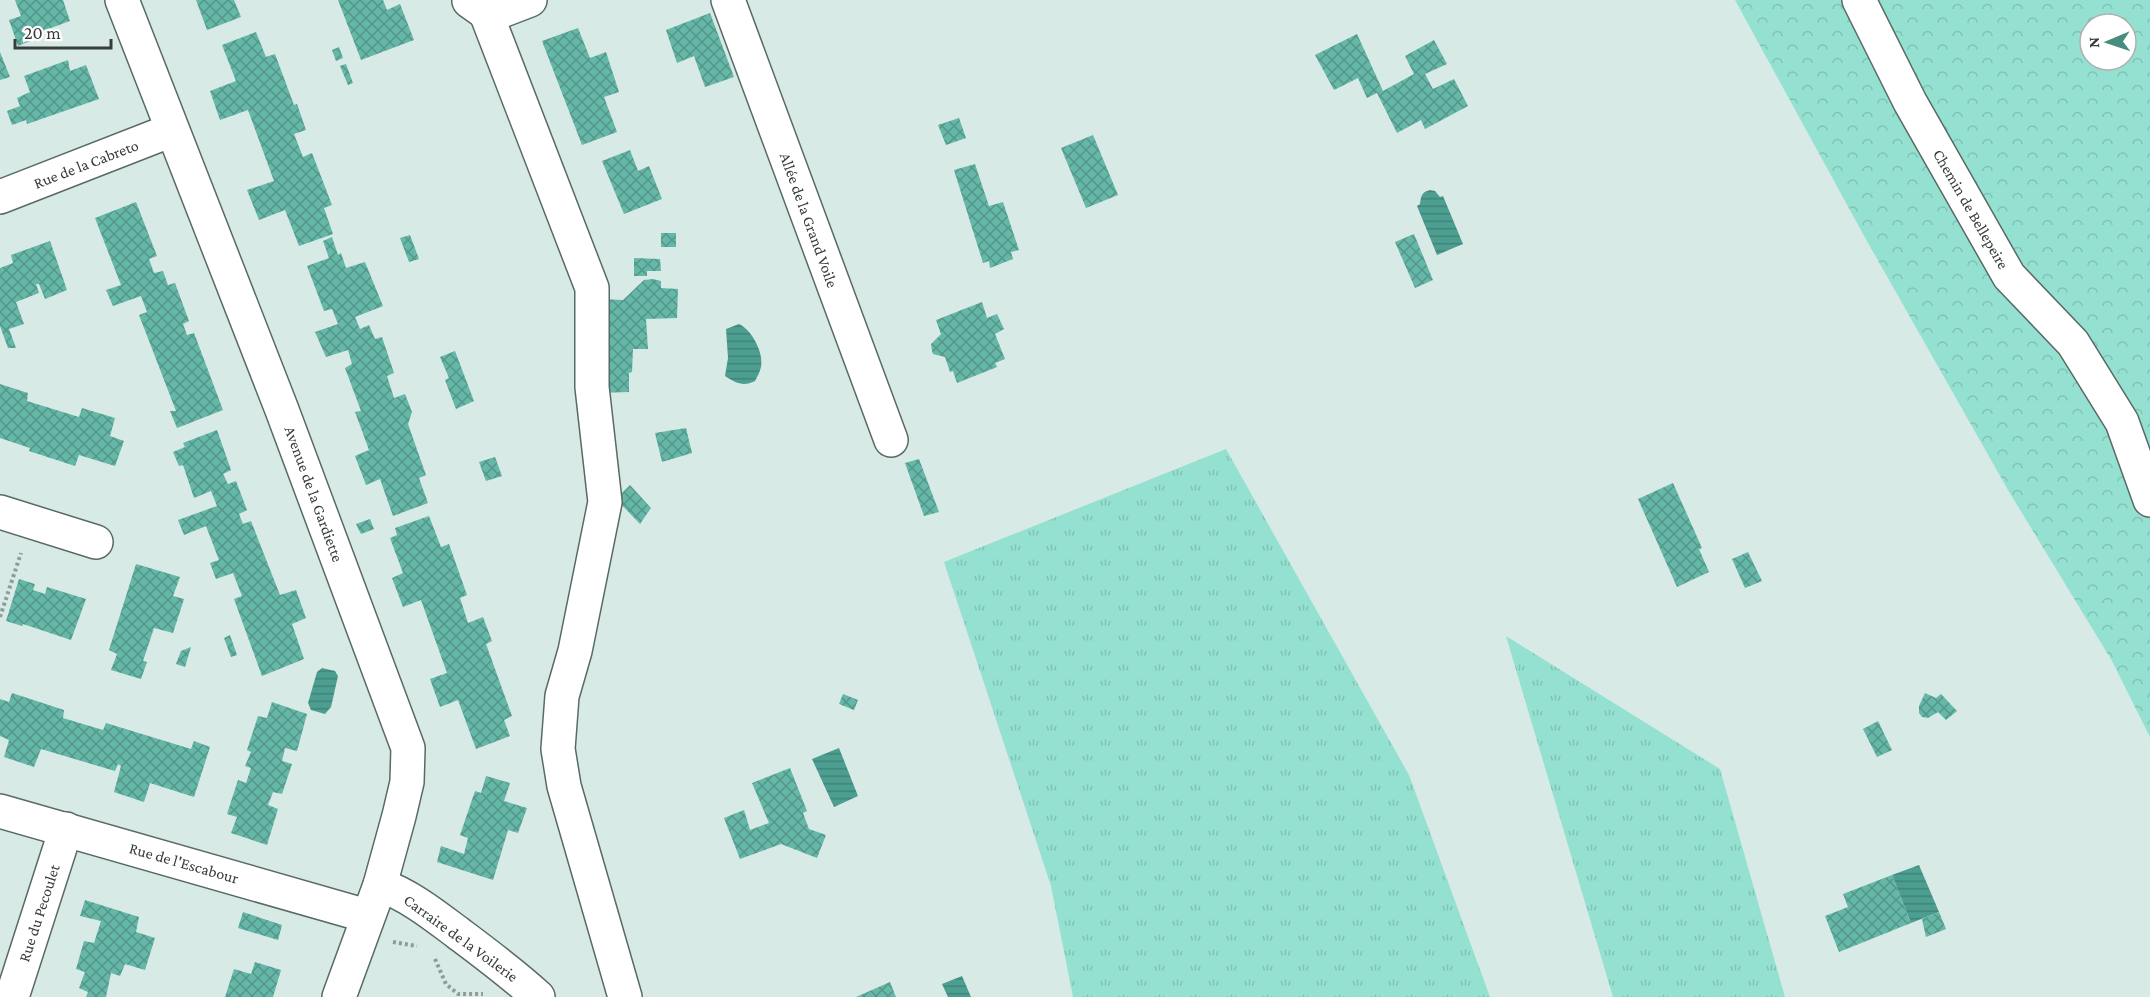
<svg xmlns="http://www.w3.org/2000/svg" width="2150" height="997" font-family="'Crimson Pro',serif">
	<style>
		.grass { fill: url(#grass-tufts) }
		.forest { fill: url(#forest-crowns); fill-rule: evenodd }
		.water { fill: url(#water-rules) }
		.building { fill: url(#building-cross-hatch) }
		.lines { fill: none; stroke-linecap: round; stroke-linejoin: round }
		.minor-casing { stroke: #596a66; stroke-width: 36 }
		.path { stroke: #8e9c99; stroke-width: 4; stroke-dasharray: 3 3; stroke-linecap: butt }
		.minor { stroke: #fff; stroke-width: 33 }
		.labels { text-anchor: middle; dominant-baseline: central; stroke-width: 6; stroke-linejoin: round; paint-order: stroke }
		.street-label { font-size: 16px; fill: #363d3b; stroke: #fff }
	</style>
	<defs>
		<pattern id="grass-tufts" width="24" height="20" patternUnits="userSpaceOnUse" patternTransform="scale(1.5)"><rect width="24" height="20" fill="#94e1d2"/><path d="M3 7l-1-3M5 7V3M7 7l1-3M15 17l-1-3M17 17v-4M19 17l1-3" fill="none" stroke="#80c2b5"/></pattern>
		<pattern id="forest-crowns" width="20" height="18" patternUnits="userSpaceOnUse" patternTransform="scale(1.5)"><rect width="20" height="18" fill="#94e1d2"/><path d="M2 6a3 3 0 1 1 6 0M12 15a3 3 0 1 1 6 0" fill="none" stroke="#80c2b5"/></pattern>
		<pattern id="water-rules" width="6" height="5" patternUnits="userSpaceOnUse" patternTransform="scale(1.5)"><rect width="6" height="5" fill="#4c9e90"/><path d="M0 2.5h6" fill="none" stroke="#408277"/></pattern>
		<pattern id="building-cross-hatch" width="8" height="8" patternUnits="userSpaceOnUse" patternTransform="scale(1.5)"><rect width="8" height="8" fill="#65b7a8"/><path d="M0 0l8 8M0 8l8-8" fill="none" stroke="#54968a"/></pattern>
	</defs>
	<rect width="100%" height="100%" fill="#d7eae6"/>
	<g class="grass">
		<path d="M1226,449L1409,775L1490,997H1073L1051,886L944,562Z"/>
		<path d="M1506,636L1720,769L1785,997H1613Z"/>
	</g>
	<path class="forest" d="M1735,0H2150V737L2112,661L2008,490L1863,234ZM2090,24H2126V60H2090Z"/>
	<g class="water">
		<path d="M1430,190L1435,191L1440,197L1443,196L1463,244L1437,255L1417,206L1420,204C1421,197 1421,192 1430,190Z"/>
		<path d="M739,324C752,330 764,353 761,367C760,372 757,377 755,381C743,387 736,383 725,376L728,358L726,329Z"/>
		<path d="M322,668L335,671L338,676L331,707L325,714L311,710L308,703L317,672Z"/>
		<path d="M839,748L858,796L834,807L812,759Z"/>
		<path d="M1919,865L1939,912L1911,923L1892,875Z"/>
		<path d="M962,976L971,997H948L942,984Z"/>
	</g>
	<g class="building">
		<path d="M15,0H63L70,21L37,33L38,38L18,46L9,20L21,16Z"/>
		<path d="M196,0H234L241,17L207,30Z"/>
		<path d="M338,0H383L387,10L400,4L414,40L361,60Z"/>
		<path d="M710,13L734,77L705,87L694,56L677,63L666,30Z"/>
		<path d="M578,28L590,58L606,52L619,92L604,97L617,132L582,145L542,41Z"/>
		<path d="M256,32L266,57L275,54L294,105L297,104L306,130L294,134L303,157L312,153L332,205L324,208L333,234L299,246L285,210L259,220L247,190L274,181L248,110L220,120L210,91L236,81L222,45Z"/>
		<path d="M1357,34L1383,91L1414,74L1405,56L1434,40L1447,64L1425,74L1433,89L1454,79L1468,106L1425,129L1421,120L1397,133L1377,93L1367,98L1358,78L1334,90L1315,55Z"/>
		<path d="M339,47L343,58L336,61L332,50Z"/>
		<path d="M0,52L10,77L0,80Z"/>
		<path d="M68,60L70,71L86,65L99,99L27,124L26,120L12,125L7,111L20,106L17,98L30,92L24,76Z"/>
		<path d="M346,64L353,83L348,85L340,66Z"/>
		<path d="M959,118L966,138L946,145L938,125Z"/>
		<path d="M1093,135L1118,195L1086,208L1061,148Z"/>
		<path d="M630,150L638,171L649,166L662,199L624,214L602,161Z"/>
		<path d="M975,164L989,206L1003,202L1019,250L1011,252L1013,259L990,268L989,261L983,263L954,170Z"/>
		<path d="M136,202L157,256L149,259L154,273L163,271L168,285L175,283L189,321L183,324L187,335L194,333L223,410L177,428L170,411H176L139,315L147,312L141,296L113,306L106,290L121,285L95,218Z"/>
		<rect x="661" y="233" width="15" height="14"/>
		<path d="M1414,234L1433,280L1415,288L1395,242Z"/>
		<path d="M410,235L419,259L409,262L400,238Z"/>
		<path d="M332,237L338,255L341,253L346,268L365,262L383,306L355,317L360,329L369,325L375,339L382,337L394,373L387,376L394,398L405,394L412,412L408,424L426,475L419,478L428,503L393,516L380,479L366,485L355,456L369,450L355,412L361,411L345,368L352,364L348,350L326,357L315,332L338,324L332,309L324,311L307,266L329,258L323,241Z"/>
		<path d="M50,241L67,290L45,299L39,284H36L39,293L16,302L24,324L9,329L16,348H8L0,326V268L13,263L11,255Z"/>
		<path d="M634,258L660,259L661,271H647V276H634Z"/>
		<path d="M653,279L661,281V288L678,289L677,318L646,319L648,349H633L632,372L629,373V392L599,393L600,299L623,300L644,280Z"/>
		<path d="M982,302L987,318L997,314L1004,329L995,334L1005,359L995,363L997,367L957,383L953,371L950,372L945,357L933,354L932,351L931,344L941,334L936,320Z"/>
		<path d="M455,351L474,401L456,409L445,380L449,378L440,357Z"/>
		<path d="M0,384L28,393L27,401L79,417L82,408L115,418L110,436L124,441L115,466L79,455L75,466L29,451L30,448L0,438Z"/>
		<path d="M686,428L692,453L662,462L655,433Z"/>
		<path d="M217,430L231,470L223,474L228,484L236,481L247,510L239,514L243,524L251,521L280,595L296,590L306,618L292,624L304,659L262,676L234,599L242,596L233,573L216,579L210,563L219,560L206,526L184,535L178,520L217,506L211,491L194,498L183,465L179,466L173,452L185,447L183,443Z"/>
		<path d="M495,457L502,476L486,481L479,462Z"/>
		<path d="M919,459L939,512L924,516L905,463Z"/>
		<path d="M1673,483L1702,548L1699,549L1709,572L1677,587L1638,499Z"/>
		<path d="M630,485L651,508L640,524L616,499Z"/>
		<path d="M429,516L441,547L449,544L467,595L460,598L468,623L483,617L492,641L486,644L512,716L504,720L510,736L476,749L458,700L440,707L430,679L447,673L421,600L403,607L392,578L403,573L390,538L397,535L395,528Z"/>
		<path d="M370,519L374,529L361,534L356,524Z"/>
		<path d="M1748,552L1762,581L1745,588L1732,559Z"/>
		<path d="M136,564L180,577L173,596L184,599L173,633L154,628L143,661L147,662L141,679L111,670L117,654L109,650Z"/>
		<path d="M19,579L35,584L33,590L45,594L47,587L86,599L71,640L23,624L22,626L6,621Z"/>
		<path d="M230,635L237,655L231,657L224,638Z"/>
		<path d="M191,647L185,667L176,664L181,651Z"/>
		<path d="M12,693L64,710L63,718L103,730L106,723L191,749L194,741L210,747L194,797L150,783L144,802L114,792L121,766L118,764L115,771L41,749L34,767L4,757L9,740L0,736V699L9,702Z"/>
		<path d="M1925,693L1936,698L1941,694L1957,711L1946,720L1938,712L1928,718L1922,717L1919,713V706Z"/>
		<path d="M843,694L858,700L854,710L839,704Z"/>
		<path d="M272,702L307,714L297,751L285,748L282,761L292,764L282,794L273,792L268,805L278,809L267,845L231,833L237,817L227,814L238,780L246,783L251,768L245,766L251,752L247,750L258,716L267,718Z"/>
		<path d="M1878,721L1892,750L1877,757L1863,729Z"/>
		<path d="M790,768L807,811L803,813L809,829L826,835L817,858L781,844L740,859L724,818L744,810L750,830L769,823L752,783Z"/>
		<path d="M486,776L510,783L504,801L527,808L518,833L508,830L493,880L437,862L441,846L464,854L468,838L460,835L475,791L481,793Z"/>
		<path d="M1892,875L1911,923L1839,952L1825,916L1848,907L1843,894Z"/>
		<path d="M85,900L139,917L136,932L155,938L145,970L125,964L120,976L111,973L106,997H86L88,992L79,988L85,972L76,969L84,941L94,943L101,921L80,916Z"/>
		<path d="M243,912L282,925L278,940L238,928Z"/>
		<path d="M1939,912L1946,929L1926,937L1922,919Z"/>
		<path d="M255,962L281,970L273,997H225L234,969L251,974Z"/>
		<path d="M890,982L896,997H856Z"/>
	</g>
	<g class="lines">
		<defs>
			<g id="minor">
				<path d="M122,0L282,410L408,748L407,782L399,816L380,885L339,997"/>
				<path d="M728,0L891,440"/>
				<path d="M1859,0L1910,102L2009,276L2073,343L2122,422L2150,500"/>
				<path d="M469,1L486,13L504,10L530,0"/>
				<path d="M486,13L592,288V387L605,502L575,651L562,696L558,749L564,786L625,997"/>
				<path d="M0,197L172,130"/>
				<path d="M0,512L96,542"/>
				<path d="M0,811L367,916"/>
				<path d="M380,885C409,895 434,915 458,933C486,954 513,974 538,997"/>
				<path d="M12,997L66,829"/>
			</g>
		</defs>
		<use href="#minor" class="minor-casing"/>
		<g class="path">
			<path d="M0,617L21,553"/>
			<path d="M393,942L417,946"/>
			<path d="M435,959L446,984L458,994H483"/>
		</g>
		<use href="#minor" class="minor"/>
	</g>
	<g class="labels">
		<g class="street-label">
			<text transform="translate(86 164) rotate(-21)">Rue de la Cabreto</text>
			<text transform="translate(1971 209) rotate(60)">Chemin de Bellepeire</text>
			<text transform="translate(809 220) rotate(70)">Allée de la Grand Voile</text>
			<text transform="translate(314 494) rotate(70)">Avenue de la Gardiette</text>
			<text transform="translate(184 863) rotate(16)">Rue de l'Escabour</text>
			<text transform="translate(39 913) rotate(-72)">Rue du Pecoulet</text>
			<text transform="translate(461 938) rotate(36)">Carraire de la Voilerie</text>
		</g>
	</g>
	<g transform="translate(2108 42) rotate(268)"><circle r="28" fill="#ffffff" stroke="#afb1b1" stroke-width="1.5"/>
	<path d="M0-4.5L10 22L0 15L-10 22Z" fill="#488c7f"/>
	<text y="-9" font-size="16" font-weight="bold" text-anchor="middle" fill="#363d3b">N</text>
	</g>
	<path d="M15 39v9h96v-9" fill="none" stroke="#363d3b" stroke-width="3"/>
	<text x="24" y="39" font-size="18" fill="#363d3b" stroke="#ffffff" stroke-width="4.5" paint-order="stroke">20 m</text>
</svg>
